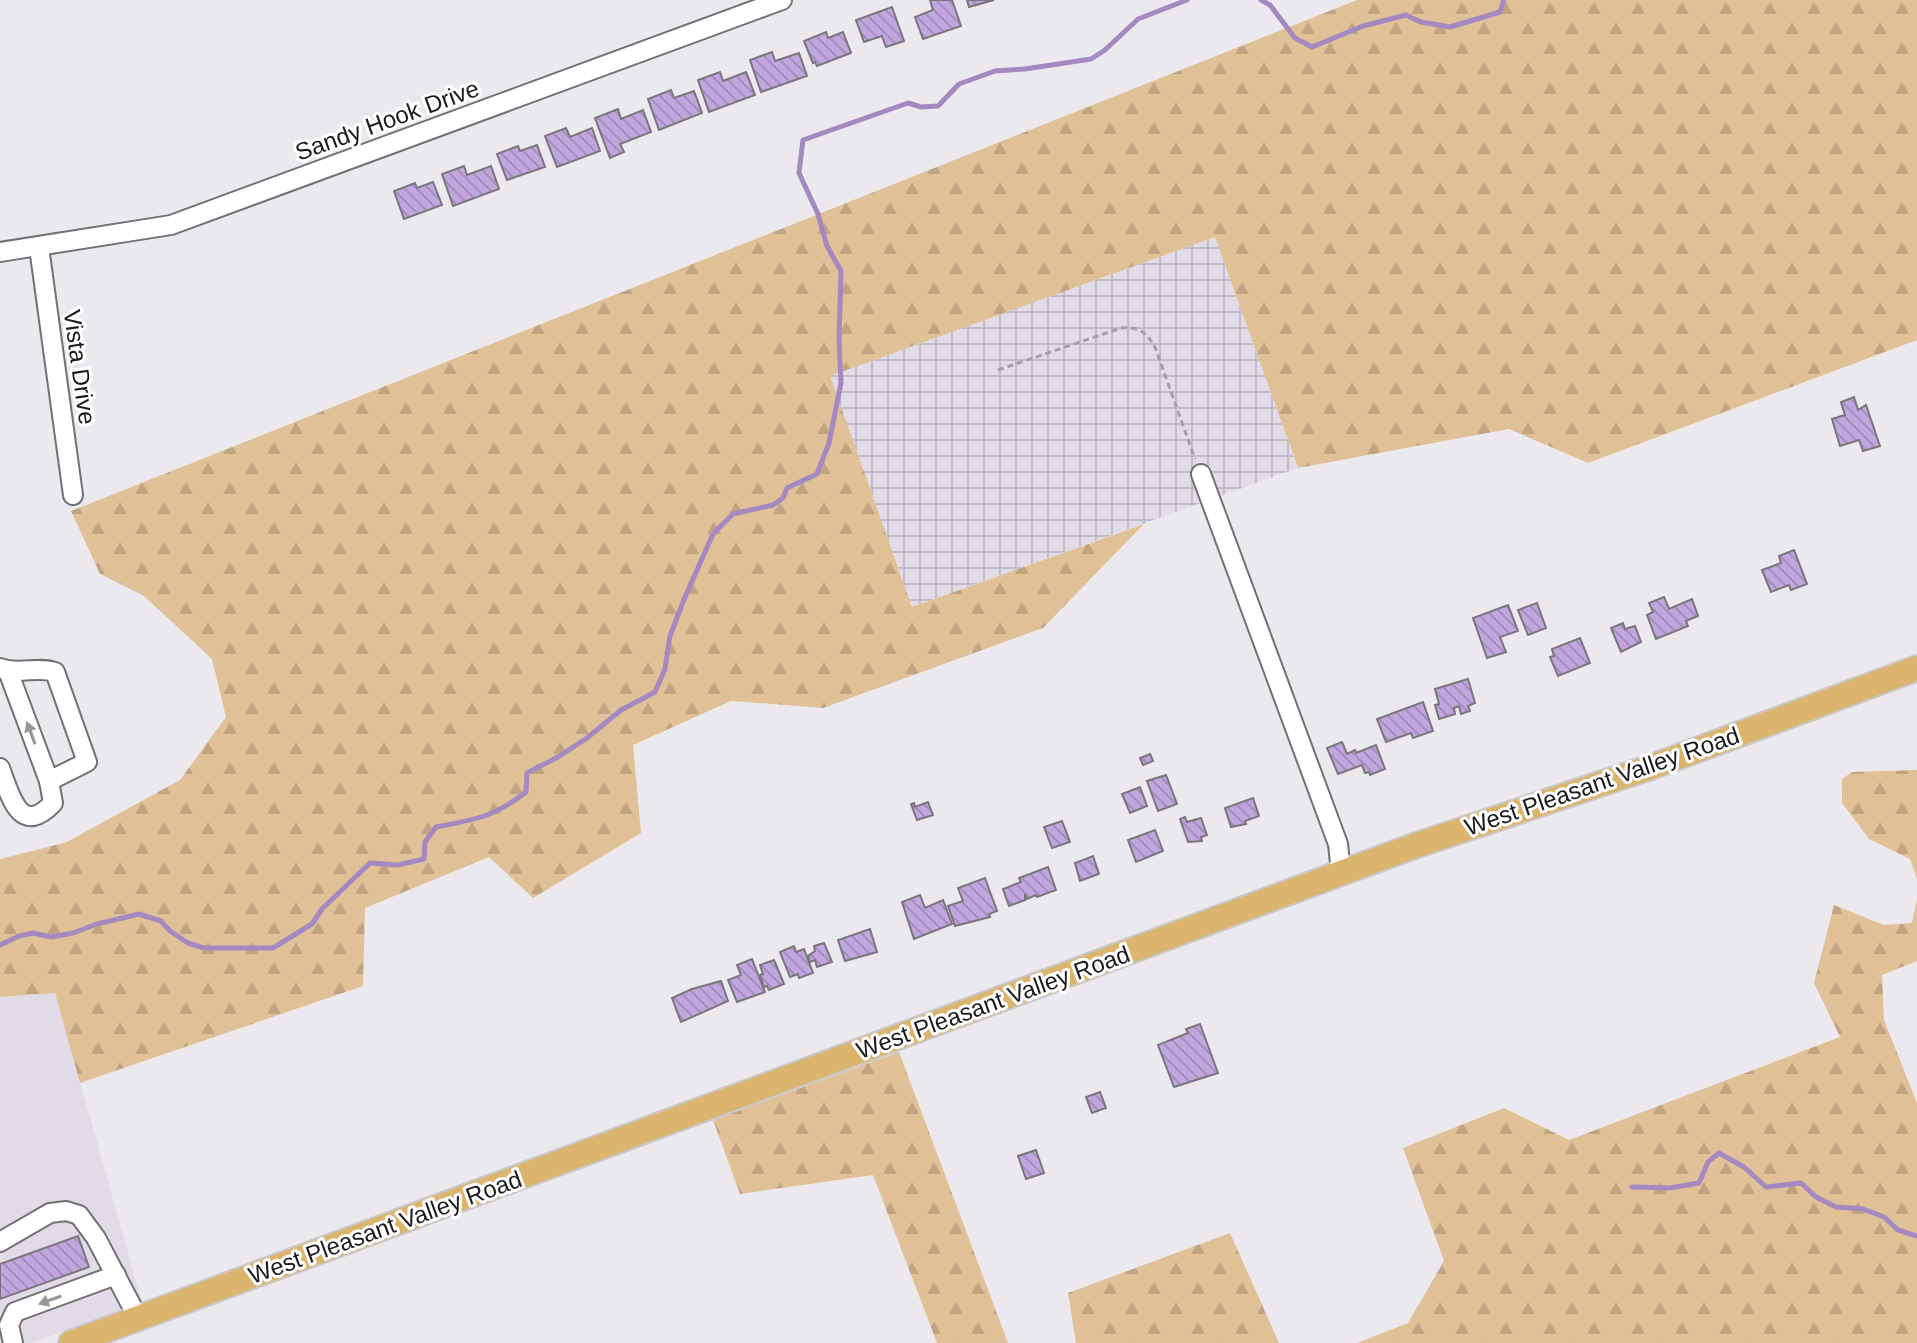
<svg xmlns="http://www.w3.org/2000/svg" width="1917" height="1343" font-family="Arial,sans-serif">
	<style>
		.built { fill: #e1dbe7 }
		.industrial { fill: url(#industrial-grid) }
		.forest { fill: url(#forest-firs) }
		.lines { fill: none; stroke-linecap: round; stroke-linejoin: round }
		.stream { stroke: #a489c0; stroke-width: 5 }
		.building { fill: url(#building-back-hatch); stroke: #79767b; stroke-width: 2 }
		.minor-casing { stroke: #727075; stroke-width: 22 }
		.major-casing { stroke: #c8c8c9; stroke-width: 28 }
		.path { stroke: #a2a0a4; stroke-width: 3; stroke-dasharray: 6 4; stroke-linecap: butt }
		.minor { stroke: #fff; stroke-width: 18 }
		.major { stroke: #dbb46d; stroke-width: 24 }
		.oneway { fill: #989899 }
		.labels { text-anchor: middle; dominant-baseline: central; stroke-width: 6; stroke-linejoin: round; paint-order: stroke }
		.street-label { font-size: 24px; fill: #1b1a1c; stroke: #fff }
	</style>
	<defs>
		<pattern id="industrial-grid" width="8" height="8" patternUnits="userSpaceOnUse" patternTransform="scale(2)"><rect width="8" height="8" fill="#e1dbe7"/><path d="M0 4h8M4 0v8" fill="none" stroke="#c0bbc6"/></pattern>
		<pattern id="forest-firs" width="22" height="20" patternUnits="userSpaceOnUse" patternTransform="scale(2)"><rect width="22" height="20" fill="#e0c097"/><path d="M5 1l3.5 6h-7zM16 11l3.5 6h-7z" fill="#c0a482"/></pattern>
		<pattern id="building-back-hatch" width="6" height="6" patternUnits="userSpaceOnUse" patternTransform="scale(2)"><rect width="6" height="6" fill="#c1a5de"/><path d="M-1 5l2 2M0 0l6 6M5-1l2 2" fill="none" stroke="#a58dbe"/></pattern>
	</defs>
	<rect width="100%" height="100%" fill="#ece9ee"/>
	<path class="built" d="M55,993L142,1302L31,1343H0V997Z"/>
	<path class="industrial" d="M1215,237L1298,468L912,607L829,376Z"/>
	<g class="forest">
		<path d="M1357,0H1917V340L1588,463L1509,429L1298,468L1215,237L830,376L912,607L1144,524L1043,628L823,708L731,701L633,745L641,833L533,898L489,857L365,908L363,986L80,1083L55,993L0,997V859L67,842L180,780L226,717L212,659L144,596L100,574L71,511Z"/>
		<path d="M1917,770V879L1910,859L1869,839L1842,803V779L1852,772Z"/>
		<path d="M1917,900V961L1882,975L1884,1020L1917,1103V1343H1357L1408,1323L1444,1261L1403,1148L1504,1108L1569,1140L1840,1037L1814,983L1834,905L1884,925L1912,923Z"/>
		<path d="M899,1052L1008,1343H937L873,1175L740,1194L713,1120Z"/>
		<path d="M1230,1233L1279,1343H1076L1068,1293Z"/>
	</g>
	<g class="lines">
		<g class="stream">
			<path d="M1261,0L1270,5L1295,38L1312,47L1363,26L1406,15L1421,22L1450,27L1500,12L1504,0"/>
			<path d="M0,945L19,936L33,933L51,937L73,933L97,924L139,914L161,921L170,931L188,943L204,948H273L312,924L322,909L370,863L398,865L424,859L425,842L436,827C476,819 493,818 526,792L527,773L558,757L587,738L621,710L655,692L665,669L670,636L685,597L713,534L733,514L773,505L783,498L787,488L817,474L829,443L841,383L839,341L841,271L827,246L818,214L799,173L803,140L908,103L921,107L938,106L959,84L995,71L1025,69L1091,59L1105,50L1138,19L1187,0"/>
			<path d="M1632,1187L1670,1188L1699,1183L1708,1162L1719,1153L1744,1167L1766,1187L1801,1183L1816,1197L1836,1207L1863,1209L1884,1217L1898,1230L1917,1236"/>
		</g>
	</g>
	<g class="building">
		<path d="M930,0H952L961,26L923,39L915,17L933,10Z"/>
		<path d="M967,0H994L969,7Z"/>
		<path d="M892,7L904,41L886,47L882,36L864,42L856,20Z"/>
		<path d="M826,32L828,38L843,32L851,53L817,66L815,62L813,63L804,41Z"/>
		<path d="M772,52L775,61L799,53L807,76L761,92L750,60Z"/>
		<path d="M720,72L723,81L746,72L755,95L709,112L698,80Z"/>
		<path d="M671,90L674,98L694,91L702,113L659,130L648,99Z"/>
		<path d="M618,109L621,119L643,110L651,132L620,144L624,152L610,158L595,118Z"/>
		<path d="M566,128L570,137L592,128L600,151L557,167L545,136Z"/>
		<path d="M537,145L545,167L507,180L497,154L518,146L520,151Z"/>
		<path d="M464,166L467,175L491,166L499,189L453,206L442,174Z"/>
		<path d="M433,182L442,205L404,219L394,191L415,183L417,188Z"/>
		<path d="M1854,397L1858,410L1866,405L1880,446L1863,451L1859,440L1840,446L1832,419L1845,415L1841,402Z"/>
		<path d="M1794,550L1807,584L1791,590L1789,585L1771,592L1762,570L1781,563L1779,556Z"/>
		<path d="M1664,597L1669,609L1692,599L1698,616L1686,621L1688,626L1656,639L1647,615L1653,612L1649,603Z"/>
		<path d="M1537,603L1546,628L1528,635L1518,610Z"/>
		<path d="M1508,605L1518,631L1500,637L1506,652L1487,658L1473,618Z"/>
		<path d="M1623,623L1625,629L1635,626L1641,642L1621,652L1611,628Z"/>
		<path d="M1580,638L1590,663L1558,676L1550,657L1554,656L1552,649Z"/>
		<path d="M1468,679L1475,703L1468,706L1470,711L1461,714L1459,706L1454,708L1455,714L1439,719L1435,705L1439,704L1435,689Z"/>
		<path d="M1423,702L1433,731L1413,738L1411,733L1386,742L1377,719Z"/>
		<path d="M1342,742L1347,754L1355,750L1356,753L1376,745L1385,769L1370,775L1369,772L1365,773L1362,765L1338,774L1327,748Z"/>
		<path d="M1150,754L1153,761L1143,765L1140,758Z"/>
		<path d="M1166,775L1177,804L1158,811L1147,781Z"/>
		<path d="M1140,787L1147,806L1130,813L1122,794Z"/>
		<path d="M1253,798L1259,816L1245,821L1246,824L1231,827L1225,808Z"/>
		<path d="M928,802L933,815L917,820L911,804L914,803L915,807Z"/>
		<path d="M1185,817L1187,822L1201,818L1207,835L1201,837L1202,841L1188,842L1180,819Z"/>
		<path d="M1062,821L1070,842L1052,848L1044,827Z"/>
		<path d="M1155,830L1163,851L1136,862L1128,840Z"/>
		<path d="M1093,856L1099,874L1080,881L1075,863Z"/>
		<path d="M1048,867L1056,890L1037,897L1036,895L1027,899L1025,894V900L1009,906L1003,889L1021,882L1019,878Z"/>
		<path d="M985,878L997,911L989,914L990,917L955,926L948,906L963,901L958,888Z"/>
		<path d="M920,895L925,908L943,900L952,924L914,939L902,902Z"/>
		<path d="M870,929L877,952L845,961L838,940Z"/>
		<path d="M824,943L832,962L817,967L815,960L810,962L808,956L815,951L814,946Z"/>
		<path d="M794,946L796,952L804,949L813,973L799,978L798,974L790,977L780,952Z"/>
		<path d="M752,959L765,992L737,1002L728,980L741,975L737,965Z"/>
		<path d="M774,960L784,984L769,990L767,986L764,987L760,975L763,974L760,965Z"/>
		<path d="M721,981L728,1001L681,1022L672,998L692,989Z"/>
		<path d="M1200,1024L1218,1073L1174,1087L1158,1045L1188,1033L1186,1029Z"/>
		<path d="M1100,1092L1106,1108L1092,1113L1086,1097Z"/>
		<path d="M1036,1150L1044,1173L1026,1179L1018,1156Z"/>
		<path d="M78,1236L89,1267L0,1299V1264Z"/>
	</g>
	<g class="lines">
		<defs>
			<g id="minor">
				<path d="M39,247L73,495"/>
				<path d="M0,252L171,225L782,0"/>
				<path d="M1201,474L1338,844L1341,873"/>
				<path d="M0,668C18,675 38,666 55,672L87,762L49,781"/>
				<path d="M0,768C10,795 20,838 53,803L49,781L8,671"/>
				<path d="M0,1242L50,1213L66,1211L79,1215L96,1238L138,1318"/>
				<path d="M13,1343L9,1325L15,1312L116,1275"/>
			</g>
			<path id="major" d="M71,1343L1414,846L1651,767L1917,668"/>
		</defs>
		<use href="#minor" class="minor-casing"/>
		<use href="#major" class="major-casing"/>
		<path class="path" d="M998,370L1121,328C1140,327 1145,331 1155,347L1195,459"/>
		<use href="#minor" class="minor"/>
		<use href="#major" class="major"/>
	</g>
	<defs><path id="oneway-solid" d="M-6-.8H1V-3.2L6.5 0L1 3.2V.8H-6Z" transform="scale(2)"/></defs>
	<g class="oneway">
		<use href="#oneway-solid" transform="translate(31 733) rotate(-110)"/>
		<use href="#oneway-solid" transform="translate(50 1300) rotate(160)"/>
	</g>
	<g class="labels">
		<g class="street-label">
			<text transform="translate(387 120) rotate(-20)">Sandy Hook Drive</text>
			<text transform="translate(80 367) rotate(82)">Vista Drive</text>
			<text transform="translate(1602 781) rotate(-19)">West Pleasant Valley Road</text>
			<text transform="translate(993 1002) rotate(-20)">West Pleasant Valley Road</text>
			<text transform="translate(385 1227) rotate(-20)">West Pleasant Valley Road</text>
		</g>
	</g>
</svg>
